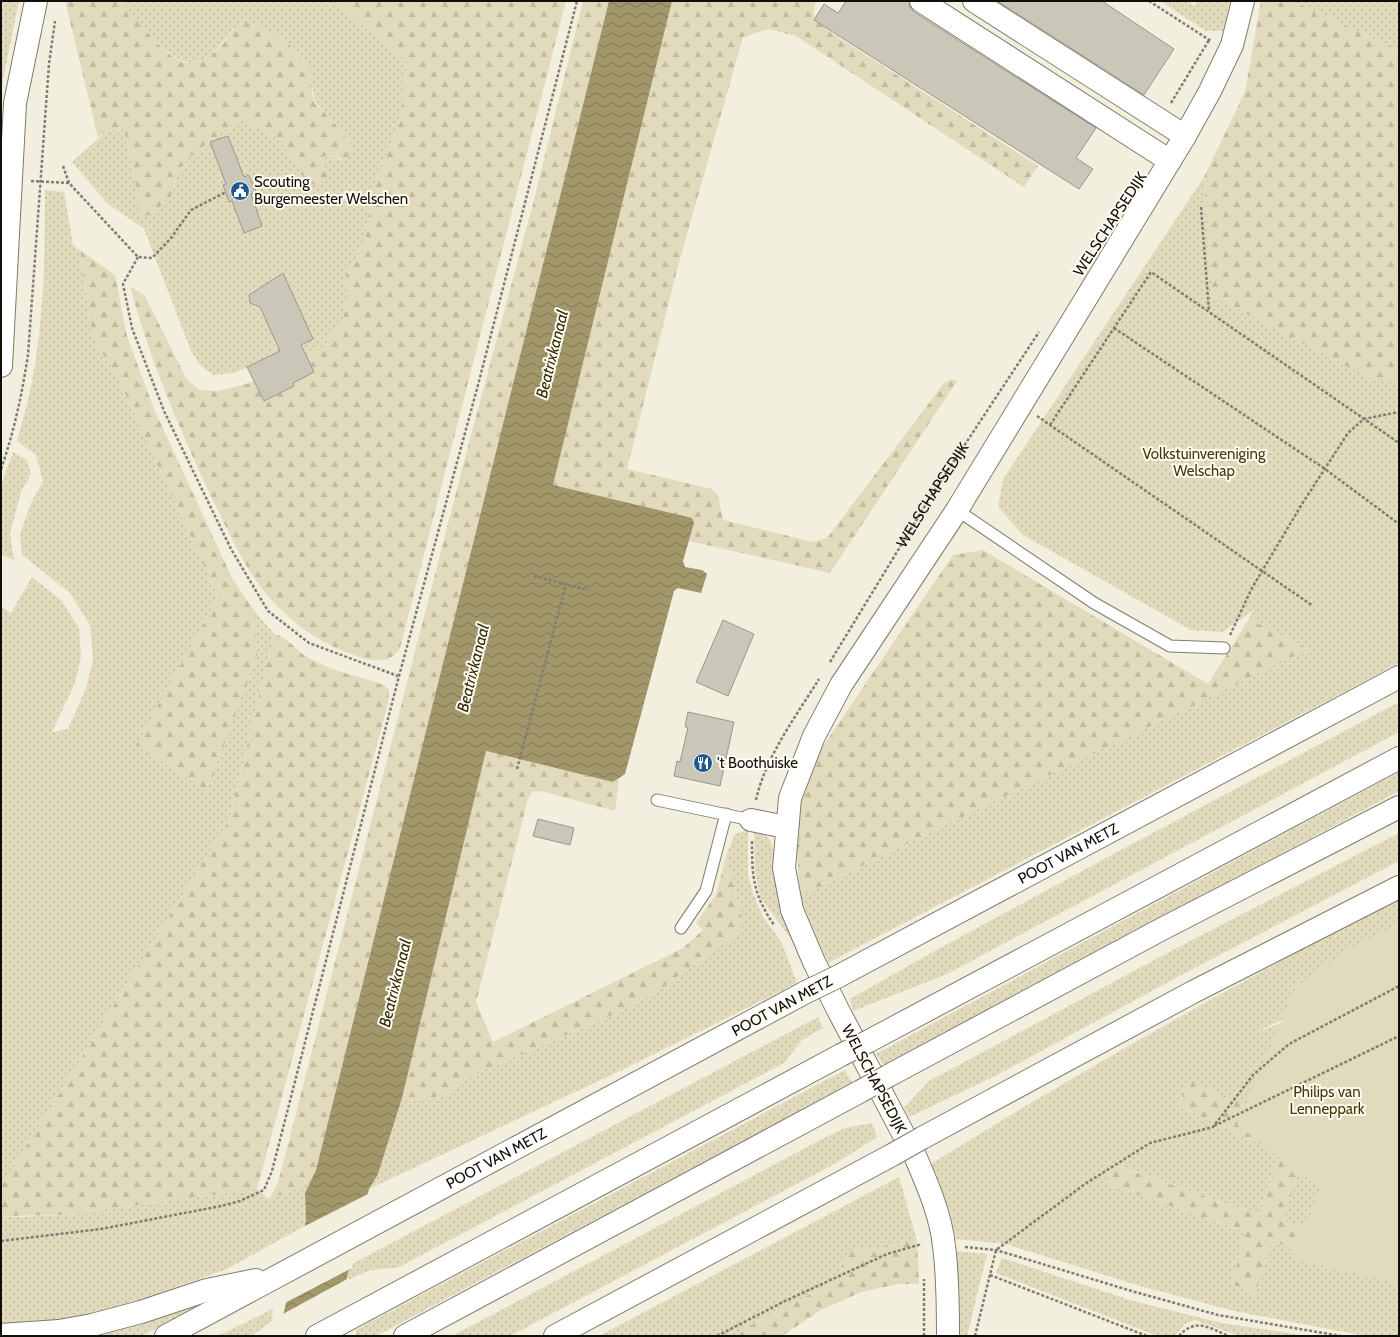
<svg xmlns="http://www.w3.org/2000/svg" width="1400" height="1337" font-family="Cabin,sans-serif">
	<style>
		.grass { fill: url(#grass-dots) }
		.forest { fill: url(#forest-firs) }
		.park { fill: #e1dabc }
		.water { fill: url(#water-waves) }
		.pier { fill: #f3efdf }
		.building { fill: #cac7b8; stroke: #9b988a }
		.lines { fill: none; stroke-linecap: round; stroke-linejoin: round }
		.service-casing { stroke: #7f7c6e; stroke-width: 13 }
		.minor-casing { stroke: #7f7c6e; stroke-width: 24 }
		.trunk-casing { stroke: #7f7c6e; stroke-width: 24 }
		.motorway-casing { stroke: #7f7c6e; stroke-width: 24 }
		.path { stroke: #807d73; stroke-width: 2.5; stroke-dasharray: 3 2; stroke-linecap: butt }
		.service { stroke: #fff; stroke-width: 11 }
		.minor { stroke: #fff; stroke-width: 22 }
		.trunk { stroke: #fff; stroke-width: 22 }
		.motorway { stroke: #fff; stroke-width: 22 }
		.trunk-bridge-casing { stroke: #7f7c6e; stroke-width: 24; stroke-linecap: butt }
		.motorway-bridge-casing { stroke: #7f7c6e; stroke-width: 24; stroke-linecap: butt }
		.trunk-bridge { stroke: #fff; stroke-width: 22 }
		.motorway-bridge { stroke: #fff; stroke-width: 22 }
		.labels { text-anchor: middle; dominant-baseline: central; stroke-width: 4; stroke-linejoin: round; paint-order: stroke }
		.poi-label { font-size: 15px; fill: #100f0a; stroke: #fefcf3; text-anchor: start }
		.street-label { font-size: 15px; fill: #100f0a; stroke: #fefcf3 }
		.park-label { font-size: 15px; fill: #463900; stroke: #fefcf3 }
		.water-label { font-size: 16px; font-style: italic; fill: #332a03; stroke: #fefcf3 }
	</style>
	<defs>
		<pattern id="grass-dots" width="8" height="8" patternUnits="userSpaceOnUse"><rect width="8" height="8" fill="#e1dabc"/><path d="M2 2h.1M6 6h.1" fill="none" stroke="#c0baa0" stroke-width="1.8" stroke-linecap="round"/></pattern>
		<pattern id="forest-firs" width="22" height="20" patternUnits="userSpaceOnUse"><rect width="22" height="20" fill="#e1dabc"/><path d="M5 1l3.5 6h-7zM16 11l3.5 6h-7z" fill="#c0baa0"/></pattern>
		<pattern id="water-waves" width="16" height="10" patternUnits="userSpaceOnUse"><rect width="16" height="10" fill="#a2976a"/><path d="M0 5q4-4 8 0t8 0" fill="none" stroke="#837a55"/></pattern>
	</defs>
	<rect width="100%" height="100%" fill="#f3efdf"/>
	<g class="grass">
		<path d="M1,1H19L1,89Z"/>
		<path d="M122,1H333L407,62L399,125L373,187L365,240L346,278L348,295L342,322L323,347L290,366L283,353L234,373L213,375L200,365L191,351L144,229L107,203L72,162L107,131L124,129L142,217L171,196L178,173L191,155L241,119L279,139L289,153L323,169L324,156L329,155L341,160L350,142L315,101L309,69L301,56L281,38L233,28C223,43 213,58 195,62C172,68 134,19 122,1Z"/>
		<path d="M1160,1H1188L1195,6L1197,1H1230L1225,31H1206Z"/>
		<path d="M1293,1H1399V50Z"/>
		<path d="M1204,177L1212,296L1371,378L1399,384V663L828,963L800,896L1308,649L1249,619L1252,611L1223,632L1191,630L1023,535L998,507L1003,479Z"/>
		<path d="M45,190L64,192L73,245L80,250L92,336L118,378L218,597L137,746L257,656L256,613L274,634L229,820L1,1187V606L11,613L32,577L61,600L79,628L81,657L75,683L52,732L68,729L86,688L93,660L90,625L70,593L22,555L20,534L31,503L43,481L36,455L17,441C22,422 28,402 32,382C44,319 45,254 45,190Z"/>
		<path d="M13,452L27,460L31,474L21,492L10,533L14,560L1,555V485Z"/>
		<path d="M1399,702V732L947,974L853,1011L850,999L931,953L1119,851Z"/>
		<path d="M1399,772V791L884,1066L876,1054Z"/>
		<path d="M748,830V874L753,893L762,915L782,943L797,983L624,1069L369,1189L378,1174L402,1098L415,1100L443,1097L454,1087L473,1075L617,1013L660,989L736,935L743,921L726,856L735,834Z"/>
		<path d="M754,830L763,832L770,841L776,855L800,951L760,897L755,871Z"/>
		<path d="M1399,833V861L1185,973L997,1075L909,1117L904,1108L929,1081L1173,950Z"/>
		<path d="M1399,897V962L1255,1033L1399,978V1262L1283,1221L1310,1135L1190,1081L1178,1106L1280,1153L1259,1215L1113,1164L1106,1184L1245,1232L1232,1284L1255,1295L1271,1241L1399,1284V1336H1366L1234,1311L1140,1286L1006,1244L956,1239L950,1212L931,1164C1084,1068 1241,982 1399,897Z"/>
		<path d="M818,1017L823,1028L802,1040L784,1063L397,1268L370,1270L346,1281L350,1265Z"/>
		<path d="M845,1070L852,1083L376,1336H356V1330L376,1319Z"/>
		<path d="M872,1123L877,1137L838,1162L510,1336H452L824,1138L845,1128Z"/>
		<path d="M316,1170L305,1193L306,1221L305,1226L227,1269L141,1300L57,1322L1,1324V1216L21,1217L63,1215L257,1189L269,1199L300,1187Z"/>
		<path d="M899,1177L917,1241L848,1252L836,1281L756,1322L735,1336H599Z"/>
		<path d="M956,1251L987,1254L967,1336H958L959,1297Z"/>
		<path d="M1002,1258L1133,1301L1222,1323L1308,1336H1239L1195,1320L1186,1323L1174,1336H1157L996,1273Z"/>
		<path d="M211,1299L142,1336H76Z"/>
		<path d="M273,1309L272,1321L251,1336H218Z"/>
	</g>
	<g class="forest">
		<path d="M65,1H122C133,17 162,52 178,60C194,69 213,55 223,44C229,36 233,24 244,23C265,22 301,51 309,69C313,79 310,92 315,102C317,106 322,110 325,113C336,125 347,137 355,151C342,167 338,153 324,156L323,169L328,178L316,186L305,179L279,139L241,119L191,155L178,173L171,196L157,209L142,218L124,129L107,131L98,137Z"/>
		<path d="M333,1H566L400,648C398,651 395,655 392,657C380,665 358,657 346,652C315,640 290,621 268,596C243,567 227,528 210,494C178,426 149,358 130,286L145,296L186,378L199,390L219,391L246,384L290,366L323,347L342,322L348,295L345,278L365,240L373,187L399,125L407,62Z"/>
		<path d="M583,1H609L316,1170L300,1187L269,1199L278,1183L466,454L533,204Z"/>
		<path d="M672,1H816L813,14L827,30L1038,166L1024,187L796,36L768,29L743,37L677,270L627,469L712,489L718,496L723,520L813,542L827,538L945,382L951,379L957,381L830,573L689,541L694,523L553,485Z"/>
		<path d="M1261,1H1293L1399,50V384L1371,379L1212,296L1204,177L1245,92Z"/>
		<path d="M80,250L115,275L127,336L154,409L232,578L256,613L257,656L207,791L136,745L218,597L118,378L92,336Z"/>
		<path d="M983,550L1208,684L1249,619L1309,649L800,896L796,834L802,799L813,761L953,555Z"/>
		<path d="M274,634C287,637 296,650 307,657C328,670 361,677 384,685L389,690L388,704L257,1189L63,1215L1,1216V1187L229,820Z"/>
		<path d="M486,751L613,782L619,779L615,811L541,791L532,792L528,799L476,1002L493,1042L683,948L703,930L696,923L716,895L726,856L743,921L736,935L660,989L617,1013L473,1075L454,1087L443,1097L415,1100L402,1098Z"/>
		<path d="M1190,1080L1310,1135L1283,1221L1399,1262V1284L1271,1241L1255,1295L1232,1284L1245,1232L1106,1184L1112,1164L1259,1215L1280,1153L1178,1106Z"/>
		<path d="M917,1241L919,1284H898L861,1292L821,1310L782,1336H735L756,1322L836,1281L848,1252Z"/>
	</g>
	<path class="park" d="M1399,924V1283L1291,1259L1321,1189L1237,1125L1296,986L1349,949Z"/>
	<path class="water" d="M609,1H672L553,485L692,518L694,523L683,561L685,567L702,570L707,574L701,593L678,588L674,591L625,774L613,782L486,751L402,1098L378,1174L369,1189L346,1281L278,1336L306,1221L305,1193L316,1170Z"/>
	<g class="pier">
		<path d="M370,1193L352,1268L283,1304L303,1227Z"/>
		<path d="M349,1278L348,1282L340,1289L336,1303L341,1312L333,1336H276L281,1315Z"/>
	</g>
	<g class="building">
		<path d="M846,1H909L910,7L914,12L1096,128L1076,158L1093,169L1079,189L814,20L824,4L838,13Z"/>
		<path d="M997,1H1102L1174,49L1144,95Z"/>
		<path d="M228,136L244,177L249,175L256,192L251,194L262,226L244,233L232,201L229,202L223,185L226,184L210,142Z"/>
		<path d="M283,273L313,339L301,345L314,372L293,383L294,386L264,401L247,367L280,351L260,307L250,303L249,295Z"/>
		<path d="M723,620L754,634L728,696L696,682Z"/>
		<path d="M688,712L734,722L720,786L674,776L677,761L680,762L688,727H685Z"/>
		<path d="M538,819L574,828L570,845L533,836Z"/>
	</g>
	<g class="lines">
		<defs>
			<g id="service">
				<path d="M957,510L1094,603L1170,646L1224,648"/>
				<path d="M657,800L751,820"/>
				<path d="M681,928L706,891L726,814"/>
			</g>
			<g id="minor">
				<path d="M921,1L1170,161"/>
				<path d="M974,1L1185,136"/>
				<path d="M1,366L15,103L36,1"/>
				<path d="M751,820L786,827"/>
				<path d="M948,1336C948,1306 948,1276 944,1246C941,1216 928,1186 916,1158L838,1010L814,962L792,910L784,868L790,798L814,736L841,685L957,510L1185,136L1210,91L1232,45L1243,1"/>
			</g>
			<g id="trunk">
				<path id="s2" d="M837,977L1399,677"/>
				<path d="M922,1138L1193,992L1399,887"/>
				<path d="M1,1335L59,1331L92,1325L141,1312L207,1290L256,1280"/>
				<path id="s3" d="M166,1336L806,992"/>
				<path d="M555,1336L892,1155"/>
			</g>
			<g id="motorway">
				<path d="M869,1041L1399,758"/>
				<path d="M888,1076L1162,929L1399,807"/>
				<path d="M317,1336L841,1055"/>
				<path d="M405,1336L861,1091"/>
			</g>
		</defs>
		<use href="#service" class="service-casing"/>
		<use href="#minor" class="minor-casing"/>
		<use href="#trunk" class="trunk-casing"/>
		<use href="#motorway" class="motorway-casing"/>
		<g class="path">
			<path d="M1149,1L1211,41"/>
			<path d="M1171,103L1209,40"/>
			<path d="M63,166L69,183"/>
			<path d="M31,181L69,183L138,257L152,258L171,238L191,210L226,192"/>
			<path d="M1201,207L1209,311"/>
			<path d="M138,257L123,284L132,328L164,411L231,549L268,611L309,643L398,676"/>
			<path d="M1114,328L1325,469L1399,524"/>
			<path d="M1037,416L1313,606"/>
			<path d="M1050,425L1151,272L1399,443"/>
			<path d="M1,469C14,432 22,394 28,355L49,64L55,21"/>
			<path d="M534,576L588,590"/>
			<path d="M1230,635L1252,588L1302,504L1348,433L1364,419L1399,412"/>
			<path id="s1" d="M830,662L931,496L1039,332"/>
			<path d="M517,769L566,584"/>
			<path d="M756,800C765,758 796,716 819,679"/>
			<path d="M752,841C752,877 753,894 774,925"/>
			<path d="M1214,1126L1399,1036"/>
			<path d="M1,1241L101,1229L221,1206L240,1201L264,1190L272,1171L399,676L478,385L577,1"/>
			<path d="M965,1247L996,1250L1135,1292L1218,1315L1341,1336"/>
			<path d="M990,1275L1147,1336"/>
			<path d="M717,1336L785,1301L887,1254L922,1244"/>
			<path d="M924,1336V1279"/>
			<path d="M975,1336L996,1250L1085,1184L1150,1143L1213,1127L1253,1075L1289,1044L1399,986"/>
			<path d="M1179,1336C1196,1317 1209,1328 1229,1336"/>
		</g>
		<use href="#service" class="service"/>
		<use href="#minor" class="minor"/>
		<use href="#trunk" class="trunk"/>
		<use href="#motorway" class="motorway"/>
		<defs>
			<g id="trunk-bridge">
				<path d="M806,992L837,977"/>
				<path d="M892,1155L922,1138"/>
			</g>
			<g id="motorway-bridge">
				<path d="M841,1055L869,1041"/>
				<path d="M861,1091L888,1076"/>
			</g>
		</defs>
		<use href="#trunk-bridge" class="trunk-bridge-casing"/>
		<use href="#motorway-bridge" class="motorway-bridge-casing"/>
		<use href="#trunk-bridge" class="trunk-bridge"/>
		<use href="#motorway-bridge" class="motorway-bridge"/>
	</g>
	<defs>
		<symbol id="civic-disc" viewBox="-11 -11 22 22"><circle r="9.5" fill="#1d5990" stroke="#fefcf3"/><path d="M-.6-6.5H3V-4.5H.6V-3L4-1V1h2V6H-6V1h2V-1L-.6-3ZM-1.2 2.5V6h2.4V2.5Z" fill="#fff"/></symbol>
		<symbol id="restaurant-disc" viewBox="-11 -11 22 22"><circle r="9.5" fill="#1d5990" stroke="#fefcf3"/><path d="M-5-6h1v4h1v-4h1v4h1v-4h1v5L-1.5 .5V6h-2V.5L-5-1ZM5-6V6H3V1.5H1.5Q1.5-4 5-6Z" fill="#fff"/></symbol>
	</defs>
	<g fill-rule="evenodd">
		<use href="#civic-disc" x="229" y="180" width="22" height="22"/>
		<use href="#restaurant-disc" x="692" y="752" width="22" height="22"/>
	</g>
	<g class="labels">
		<g class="poi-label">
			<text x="254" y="182">Scouting<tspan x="254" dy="17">Burgemeester Welschen</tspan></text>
			<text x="717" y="763">'t Boothuiske</text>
		</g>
		<g class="street-label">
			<text transform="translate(1110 224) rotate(-57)">WELSCHAPSEDIJK</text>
			<text stroke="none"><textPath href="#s1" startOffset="196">WELSCHAPSEDIJK</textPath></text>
			<text stroke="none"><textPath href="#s2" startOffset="262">POOT VAN METZ</textPath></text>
			<text transform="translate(782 1006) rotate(-28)">POOT VAN METZ</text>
			<text transform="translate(874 1079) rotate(62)">WELSCHAPSEDIJK</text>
			<text stroke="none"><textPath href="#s3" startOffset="375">POOT VAN METZ</textPath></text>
		</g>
		<g class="park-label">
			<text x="1204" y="454">Volkstuinvereniging<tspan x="1204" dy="17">Welschap</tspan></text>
			<text x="1327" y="1092">Philips van<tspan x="1327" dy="17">Lenneppark</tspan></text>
		</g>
		<g class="water-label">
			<text transform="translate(552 354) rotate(-76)">Beatrixkanaal</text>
			<text transform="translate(473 668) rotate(-76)">Beatrixkanaal</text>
			<text transform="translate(395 983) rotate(-76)">Beatrixkanaal</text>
		</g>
	</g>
	<rect width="1400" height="1337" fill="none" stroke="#100f0a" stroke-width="4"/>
</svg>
